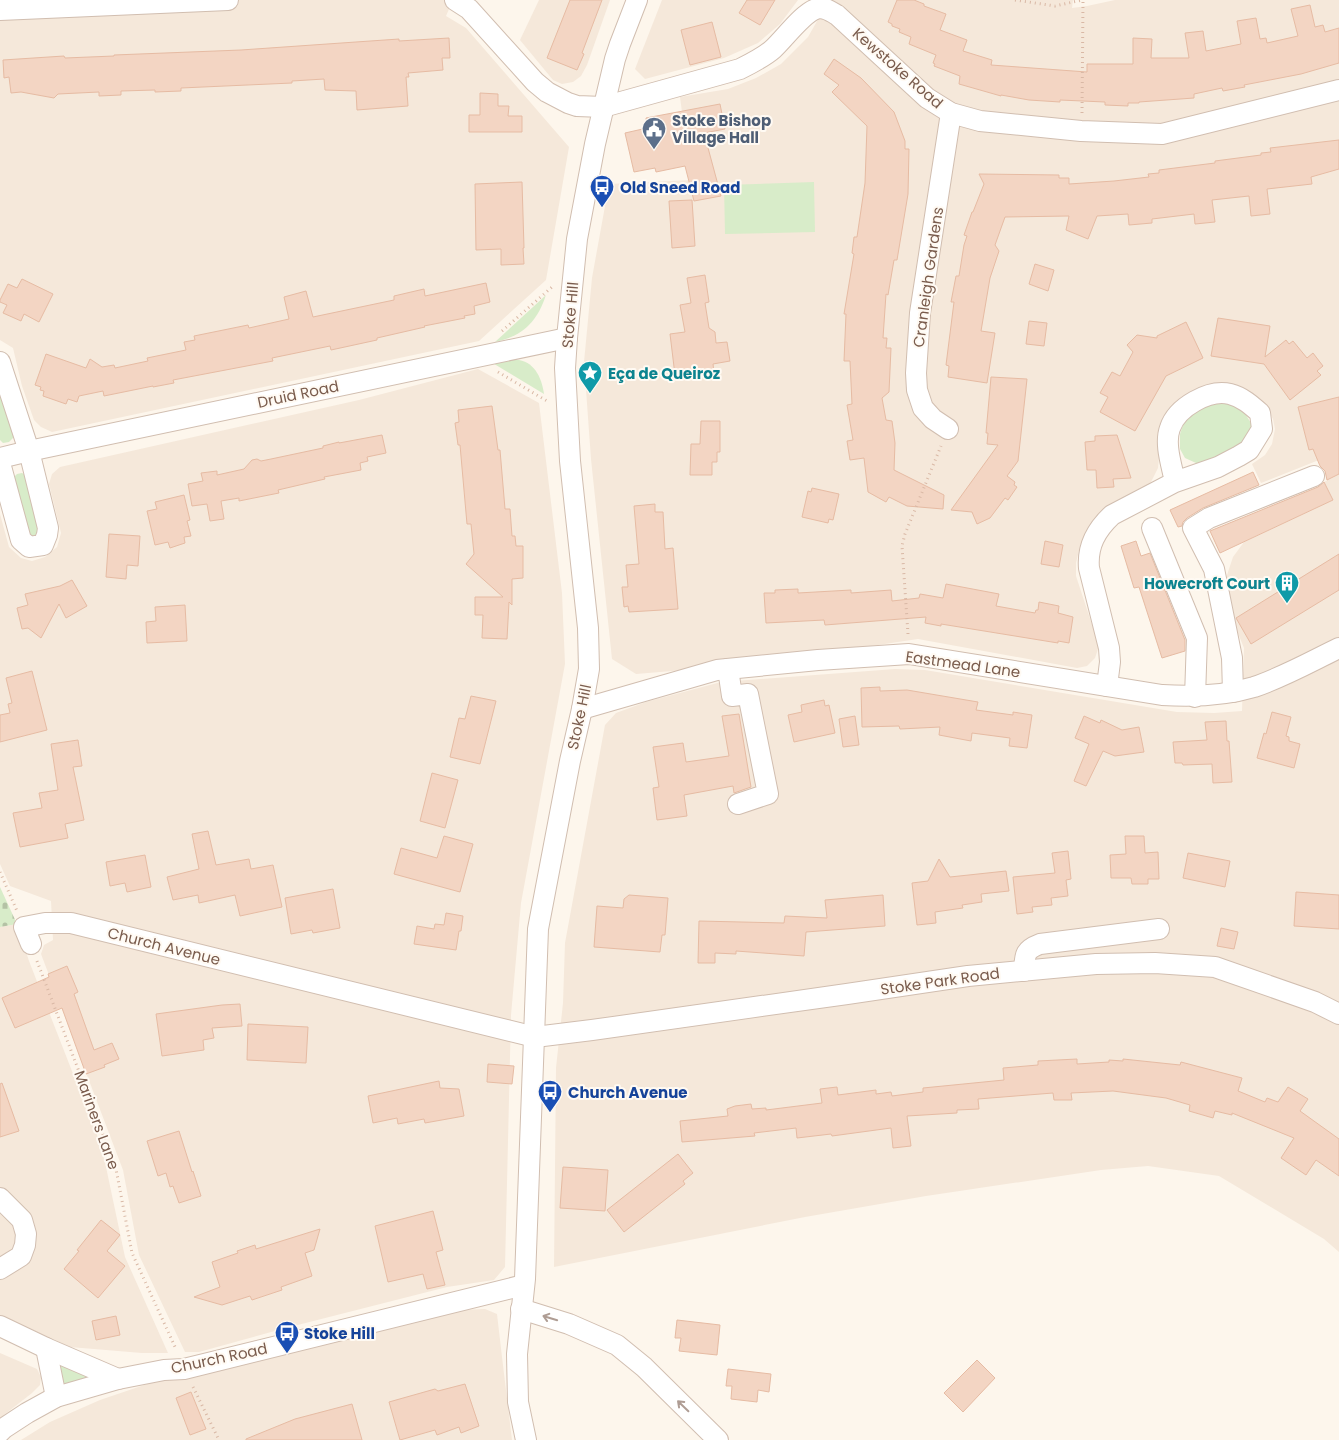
<svg xmlns="http://www.w3.org/2000/svg" width="1339" height="1440" font-family="Poppins,sans-serif">
	<style>
		.residential { fill: #f5e8da }
		.green { fill: #d8ecc9 }
		.cemetery { fill: url(#cemetery-stones) }
		.building { fill: #f3d5c3; stroke: #e6bba3 }
		.lines { fill: none; stroke-linecap: round; stroke-linejoin: round }
		.minor-casing { stroke: #d1beb0; stroke-width: 22 }
		.path { stroke: #d9b8a5; stroke-width: 3; stroke-dasharray: 1 4; stroke-linecap: butt }
		.minor { stroke: #fff; stroke-width: 20 }
		.oneway { stroke: #af9d94 }
		.labels { text-anchor: middle; dominant-baseline: central; stroke-width: 4; stroke-linejoin: round; paint-order: stroke }
		.street-label { font-size: 15px; fill: #7a5c4d; stroke: #fffaf3 }
		.service-label { font-size: 15px; font-weight: bold; fill: #4e5e75; stroke: #fffaf3; text-anchor: start }
		.transit-label { font-size: 15px; font-weight: bold; fill: #164399; stroke: #fffaf3; text-anchor: start }
		.culture-label { font-size: 15px; font-weight: bold; fill: #0d838f; stroke: #fffaf3; text-anchor: start }
	</style>
	<defs>
		<pattern id="cemetery-stones" width="16" height="16" patternUnits="userSpaceOnUse" patternTransform="scale(1.25)"><rect width="16" height="16" fill="#d8ecc9"/><path d="M2 7V4a2 2 0 0 1 4 0v3zM10 15v-3a2 2 0 0 1 4 0v3z" fill="#b4c2a5"/></pattern>
	</defs>
	<rect width="100%" height="100%" fill="#fdf6ec"/>
	<g class="residential">
		<path d="M0,0H453L446,16L466,28L569,147L546,280L479,341L52,432L41,427L34,420L22,386L13,348L0,340Z"/>
		<path d="M539,0H610L587,65L581,76L573,82L562,84L553,80L520,40Z"/>
		<path d="M662,0H798L780,24L758,43L724,58L645,79L635,69Z"/>
		<path d="M829,0H1073L1072,8L1087,6L1115,0H1339V465L1334,454L1261,483L1252,464L1265,455L1272,444L1275,429L1273,419L1265,405L1201,389L1180,399L1172,408L1161,434L1158,468L1151,482L1145,488L1085,535L1080,546L1076,563V576L1099,646L1095,658L1087,666L1077,668L918,639L744,665L636,674L612,659L591,459L584,362L592,278L609,184L691,180L680,97L728,89L756,78L781,64L808,37Z"/>
		<path d="M478,369L539,403L562,593L565,664L521,903L511,1015L505,1267L494,1280L447,1287L282,1329L199,1352H185L139,1255L123,1170L41,954L44,945L53,940L51,901L10,886L0,864V514L9,547L21,558L32,561L45,557L57,547L61,533L49,484L52,474L60,467L359,400Z"/>
		<path d="M1339,474V1252L1324,1239L1219,1176L1148,1166L1101,1170L926,1196L805,1217L554,1267L556,1068L563,1003L565,943L605,725L616,713L646,702L721,682L895,669L925,670L1177,712L1214,713L1242,711L1244,648L1229,611L1225,581L1233,557L1244,542L1333,500L1324,482Z"/>
		<path d="M17,924L29,961L102,1148L125,1257L168,1353H142L70,1347L0,1315V927Z"/>
		<path d="M485,1309L497,1314L502,1357L512,1440H21L50,1422L100,1400L159,1380L456,1310Z"/>
		<path d="M0,1353L37,1369L41,1377L40,1385L32,1393L0,1418Z"/>
	</g>
	<g class="green">
		<path d="M814,182L815,232L725,234L724,185Z"/>
		<path d="M546,295C537,322 523,336 495,342Z"/>
		<path d="M503,360C508,360 514,360 519,360C536,363 542,380 544,394L491,362Z"/>
		<path d="M0,386L14,432L13,438L9,442L3,443L0,440Z"/>
		<path d="M1214,403H1229L1244,412L1251,423V433L1245,443L1206,464L1196,463L1185,458L1180,449V434L1184,422L1197,409Z"/>
		<path d="M22,473L27,476L42,532L31,543L13,478L17,474Z"/>
		<path d="M56,1359L100,1380L63,1390Z"/>
	</g>
	<path class="cemetery" d="M0,887L17,924L0,927Z"/>
	<g class="building">
		<path d="M570,0H602L582,53L584,54L577,70L547,58Z"/>
		<path d="M747,0H775L760,25L739,13Z"/>
		<path d="M897,0H914L924,4V6L946,14L940,30L967,40L963,51L992,60L991,65L1087,72V64H1133V38L1152,39L1151,58H1189L1185,33L1203,31L1206,51L1241,44L1237,21L1256,18L1260,39L1266,38L1267,43L1298,36L1291,9L1310,5L1315,27L1323,25L1325,32L1339,28V63L1301,74L1244,85L1245,87L1223,91L1222,88L1194,94V98L1139,102V103H1128V106L1105,105V102L1060,100V102L1029,100L1001,95V96L959,84L960,76L934,66L935,64L933,63L936,55L909,44L911,37L899,32L900,29L892,26V24L888,22Z"/>
		<path d="M712,22L721,57L690,65L681,30Z"/>
		<path d="M449,38L450,58H442L443,70L408,73L409,77H406L408,106L357,110L356,91L325,90L324,79L292,81V83L181,88V91L155,92V90L121,91V95L99,96V92L58,94L54,98L21,92L11,93L9,77L4,78L3,60L64,56L65,58L114,56V55L241,50L399,39V41Z"/>
		<path d="M834,59L861,78L894,112L905,141V149H909L908,194L897,260H894L888,295L886,294L883,338H887L886,348H891L889,392L882,398L886,420L892,421L895,443L894,470L944,495L943,509L907,506L889,497L886,502L868,492L864,458L850,460L847,441L853,440L847,405L852,404L850,361H844L846,314H844L854,254L852,253L854,237H857L865,183L867,126L832,92L839,85L824,74Z"/>
		<path d="M480,93L498,94V106H509L508,116H522V132H469V115H480Z"/>
		<path d="M720,104L725,129L704,133L721,196L694,201L685,166L656,172L655,168L634,172L625,133L647,128L646,118Z"/>
		<path d="M1339,140V169L1311,177L1312,184L1267,189L1270,214L1251,216L1249,196L1212,200L1215,222L1195,224L1194,214L1152,219V223L1129,225L1128,214L1097,216L1088,239L1066,230L1069,216L1005,217L995,245L999,251L990,278L981,331L995,333L987,383L948,377L949,366L946,365L954,302H951L956,276H959L964,245L967,236L964,235L972,212H973L984,184L979,174L1059,175V178H1069V184L1114,181L1149,177L1148,174L1159,173V170L1215,163V161L1261,155V153L1271,152L1270,148Z"/>
		<path d="M522,182L524,248H523L524,264L501,265V249L476,250L475,184Z"/>
		<path d="M692,200L695,246L672,248L669,201Z"/>
		<path d="M1035,264L1054,270L1048,291L1029,284Z"/>
		<path d="M705,275L709,302L705,303L709,328L715,332L716,343L727,342L730,361L713,364L714,373L679,377V374L675,375L670,334L685,332L680,305L691,303L687,278Z"/>
		<path d="M22,279L53,294L39,322L24,314L21,321L3,313L7,305L0,302V300L8,284L17,288Z"/>
		<path d="M486,283L490,302L474,306L475,314L464,316L465,318L424,326L425,327L377,338V340L331,350L330,346L272,358L273,361L173,380L174,383L153,387V386L104,396L103,391L79,396L77,402L68,399L66,404L43,396L44,391L40,390L41,387L35,385L46,354L86,368L90,359L102,367L114,365L115,368L148,361L147,358L186,350L184,342L195,340L194,336L248,325L249,328L289,319L284,297L306,291L313,317L394,300V296L424,289L425,296Z"/>
		<path d="M1218,318L1270,326L1265,357L1286,340L1289,344L1293,341L1307,358L1313,353L1323,366L1317,371L1321,375L1290,400L1264,364L1211,356Z"/>
		<path d="M1029,321L1047,323L1044,346L1026,344Z"/>
		<path d="M1186,322L1203,358L1166,376L1135,431L1100,412L1108,397L1100,393L1112,372L1120,376L1133,352L1127,345L1137,335L1157,338V336Z"/>
		<path d="M991,377L1027,379L1018,461L1007,476L1015,482L1014,485L1017,487L1008,500L1005,498L990,518L977,524L972,512L951,510L998,445L987,444L988,433H986Z"/>
		<path d="M1339,397V474L1327,480L1325,471L1320,466L1313,449L1309,450L1298,407Z"/>
		<path d="M492,406L498,450H500L505,509H510L512,536H515L516,546H523V578L512,579V605L509,602L507,639L482,638L483,615H475V597H503L466,564L474,554L471,524H467L460,445H458L455,423L459,422L458,410Z"/>
		<path d="M701,421H720V452H717V462H712V475H690L691,444H700Z"/>
		<path d="M382,435L386,453L367,457L368,461L360,463L361,470L324,477L325,479L278,490L279,493L239,501V498L221,501L224,519L210,521L207,504L192,506L188,484L203,481L201,473L217,471V475L244,469L252,460L257,459L261,461L271,459L323,448V446L339,442V443Z"/>
		<path d="M1117,435L1131,478L1113,479L1114,487L1097,488L1096,470H1087L1085,442L1095,441V436Z"/>
		<path d="M1253,472L1259,485L1203,508L1187,518L1183,522L1182,526L1178,527L1170,510Z"/>
		<path d="M1324,482L1333,500L1220,553L1210,531L1318,487Z"/>
		<path d="M812,488L839,494L833,520L829,519L828,523L802,517L808,491L811,492Z"/>
		<path d="M184,495L190,520L187,521L191,536L184,537L185,543L170,548L168,542L155,545L147,511L157,509L155,502Z"/>
		<path d="M655,504V512H663L665,549L673,548L678,609L629,612L628,606L624,607L622,587H628L626,565L639,564L634,506Z"/>
		<path d="M109,534L140,536L138,566L127,565L126,579L106,577Z"/>
		<path d="M1045,541L1063,545L1059,567L1041,564Z"/>
		<path d="M1136,541L1141,556L1150,553L1185,640V651L1162,658L1139,587L1134,588L1121,546Z"/>
		<path d="M1339,554V590L1251,644L1236,618Z"/>
		<path d="M72,580L87,606L66,618L59,604L41,638L28,628L22,629L17,608L28,605L25,594L60,586Z"/>
		<path d="M946,584L999,594L996,606L1035,613L1036,610H1038L1039,602L1059,606L1058,613L1073,617L1069,643L1058,641V643L941,624V626L925,623L926,617L825,625L824,620L766,623L764,593H775V590L798,589V593L851,590V593L891,590L892,601L919,598L920,594L943,598Z"/>
		<path d="M185,605L187,641L147,643L146,622L156,621L155,607Z"/>
		<path d="M32,671L47,730L0,742V715L10,713L8,704L12,703L6,678Z"/>
		<path d="M880,687V691L907,690L978,702L976,710L1013,715V712L1032,715L1027,748L1009,746L1010,738L972,733L971,741L939,735L940,727L900,729L899,726L862,727L861,688Z"/>
		<path d="M471,696L496,701L480,764L450,757L459,718L465,719Z"/>
		<path d="M824,700L825,706L829,705L835,733L794,742L788,715L802,712L801,705Z"/>
		<path d="M1272,712L1291,717L1286,736L1289,737V741L1300,744L1294,768L1257,758L1264,733L1266,734Z"/>
		<path d="M739,714L751,787L734,793L733,786L684,795L687,816L657,820L653,788L659,787L653,747L683,743L686,762L729,756L722,716Z"/>
		<path d="M855,716L859,745L843,747L839,719Z"/>
		<path d="M1084,716L1100,723L1101,720L1122,730L1139,727L1144,752L1115,756L1103,751L1086,786L1074,781L1089,744L1075,738Z"/>
		<path d="M1226,721L1227,741H1229L1232,782L1213,783L1212,764L1183,765L1182,763H1175L1173,742L1207,740L1205,722Z"/>
		<path d="M78,740L82,766L73,767L84,820L65,824L68,838L20,847L13,813L42,808L39,793L58,790L51,744Z"/>
		<path d="M432,773L458,780L445,828L420,821Z"/>
		<path d="M208,831L216,865L249,859L251,869L273,865L282,907L240,916L235,895L199,903L198,895L173,900L167,877L199,869L192,834Z"/>
		<path d="M444,836L473,844L460,892L394,874L401,848L437,858Z"/>
		<path d="M1125,836H1144L1145,853L1158,852L1159,879H1148V884H1132L1131,878H1111L1110,855L1126,854Z"/>
		<path d="M1068,851L1071,879L1066,880L1068,896L1051,898L1052,905L1032,907L1033,912L1017,914L1013,877L1055,873L1052,853Z"/>
		<path d="M1188,853L1230,861L1225,887L1183,878Z"/>
		<path d="M145,855L151,887L127,892L125,883L110,886L106,862Z"/>
		<path d="M939,859L950,877L1006,871L1009,891L981,894L982,902L962,905L963,908L935,912L936,923L917,925L912,883L928,881Z"/>
		<path d="M333,889L340,928L313,933L312,930L291,934L285,898Z"/>
		<path d="M1296,892L1339,895V929L1294,926Z"/>
		<path d="M629,895L668,898L665,935H662L660,952L594,947L597,906L623,908L624,899Z"/>
		<path d="M883,895L885,926L806,932L804,956L736,951V954L715,953V963H698L699,921L784,923L785,916L827,918L825,900Z"/>
		<path d="M446,913L463,916L461,931H459L456,950L414,944L417,926L434,929L435,924L444,925Z"/>
		<path d="M1221,928L1238,932L1234,949L1217,946Z"/>
		<path d="M67,966L78,992L74,994L94,1050L112,1043L119,1059L104,1065L105,1067L86,1074L62,1008L15,1028L2,998L49,977L48,974Z"/>
		<path d="M240,1004L242,1026L212,1028L214,1038L203,1040L204,1050L162,1056L156,1014L222,1005Z"/>
		<path d="M248,1024L308,1027L306,1063L247,1060Z"/>
		<path d="M1077,1059V1064L1109,1062V1060L1123,1061V1059L1180,1065L1181,1062L1242,1078L1238,1091L1265,1102L1267,1098L1278,1102L1288,1087L1308,1099L1300,1111L1339,1139V1176L1316,1160L1306,1175L1281,1158L1294,1138L1232,1113V1115L1215,1111L1213,1118L1189,1111L1190,1105L1166,1098L1113,1091L1071,1093L1072,1100H1054L1053,1093L978,1099L979,1109L957,1110V1113L907,1116L911,1146L893,1148L891,1128L832,1136L831,1134L797,1138L796,1128L754,1133L755,1136L682,1142L680,1121L728,1116L727,1109L735,1106L751,1104L752,1109L766,1108V1110L822,1103L820,1089L837,1087L838,1095L876,1090V1094L891,1092L892,1096L923,1092V1088L1004,1080L1003,1068L1038,1065V1061Z"/>
		<path d="M488,1064L514,1066L512,1084L487,1082Z"/>
		<path d="M439,1081L440,1088L459,1089L464,1116L425,1123L424,1119L398,1124L397,1118L373,1123L368,1096Z"/>
		<path d="M2,1083L19,1131L0,1137V1084Z"/>
		<path d="M179,1131L192,1172L193,1171L201,1196L179,1203L173,1186L170,1187L166,1173L158,1176L147,1141Z"/>
		<path d="M678,1154L693,1173L683,1181L685,1184L624,1232L607,1210Z"/>
		<path d="M563,1167L608,1170L605,1211L560,1208Z"/>
		<path d="M433,1211L443,1250L436,1252L445,1285L427,1289L423,1274L388,1282L375,1226Z"/>
		<path d="M101,1220L120,1235L107,1251L125,1266L98,1298L64,1269L79,1251L77,1250Z"/>
		<path d="M320,1229L314,1250L305,1253L312,1276L281,1287L282,1290L252,1300L250,1296L222,1305L194,1297L220,1287L212,1262L238,1253L237,1251L255,1245L256,1249Z"/>
		<path d="M116,1316L120,1335L96,1340L92,1321Z"/>
		<path d="M677,1320L720,1325L717,1355L679,1351L681,1338H675Z"/>
		<path d="M977,1360L995,1378L963,1412L944,1393Z"/>
		<path d="M728,1369L771,1374L769,1392L758,1390L757,1402L731,1399L732,1386H726Z"/>
		<path d="M465,1384L479,1426L461,1433L459,1427L437,1435L435,1430L400,1440L389,1402L435,1389L438,1391Z"/>
		<path d="M191,1392L206,1429L190,1435L176,1398Z"/>
		<path d="M352,1404L362,1440H246V1439L295,1419Z"/>
	</g>
	<g class="lines">
		<defs>
			<g id="minor">
				<path d="M455,0L469,9L535,82L547,92L568,103L577,106L603,107L740,69C752,63 764,57 773,49C784,39 803,13 816,9C824,6 830,11 837,15L927,98L951,113L980,121L1081,131L1162,134L1339,90"/>
				<path d="M0,10L228,0"/>
				<path d="M0,362L29,451L48,528L47,535L43,545L29,547L21,540L0,463"/>
				<path d="M948,429L933,419L923,408L917,390L916,373L920,313L951,113"/>
				<path d="M0,458L29,451L567,338"/>
				<path d="M1152,528L1197,638L1195,697"/>
				<path d="M728,669L732,696L748,694L768,794L738,804"/>
				<path d="M1107,686L1110,662L1109,648L1089,568C1087,546 1096,530 1112,515L1175,482L1218,467L1239,456L1249,450L1262,429L1260,413C1251,405 1242,397 1230,394C1209,389 1177,407 1170,428C1164,444 1172,466 1175,482"/>
				<path d="M1233,692L1232,658L1214,569L1193,528L1209,518L1314,476"/>
				<path d="M582,709L717,670L818,660L909,654L1162,695C1193,697 1224,696 1254,687C1284,677 1312,661 1339,648"/>
				<path d="M31,944L24,927L45,923H71L535,1037L592,1030L847,994L968,976L1096,964L1155,963L1215,967L1315,1002L1339,1014"/>
				<path d="M1024,971C1025,955 1024,950 1040,944L1159,929"/>
				<path d="M0,1198L22,1220L26,1234L25,1245L21,1256L0,1269"/>
				<path d="M521,1309L569,1324L617,1345L644,1367L718,1440"/>
				<path d="M0,1326L46,1348L118,1379"/>
				<path d="M46,1348L56,1397"/>
				<path d="M0,1432L4,1428L27,1413L56,1397L118,1379L164,1370L184,1369L524,1285"/>
				<path d="M526,1440L518,1402L517,1354L525,1279L538,929L570,761L582,709L589,669L588,628L570,461L565,368L567,338L577,239L595,144L615,59L620,44L637,0"/>
			</g>
		</defs>
		<use href="#minor" class="minor-casing"/>
		<g class="path">
			<path d="M1015,0L1055,6L1082,0"/>
			<path d="M1082,113L1083,1L1085,0"/>
			<path d="M502,331L552,287"/>
			<path d="M498,372L547,401"/>
			<path d="M908,634L902,546L905,534L941,446"/>
			<path d="M0,872L17,911"/>
			<path d="M37,961L116,1169L132,1253L176,1349"/>
			<path d="M193,1387L219,1440"/>
		</g>
		<use href="#minor" class="minor"/>
	</g>
	<defs><path id="oneway-shaft" d="M-6 0H5M1.5-3L5.5 0L1.5 3" fill="none" stroke-width="1.6" stroke-linecap="round" stroke-linejoin="round" transform="scale(1.25)"/></defs>
	<g class="oneway">
		<use href="#oneway-shaft" transform="translate(550 1318) rotate(-163)"/>
		<use href="#oneway-shaft" transform="translate(683 1406) rotate(-136)"/>
	</g>
	<defs>
		<symbol id="civic-pin" viewBox="-11 -11 22 30"><path d="M0 17L-7.5 6A9.5 9.5 0 1 1 7.5 6Z" fill="#5c6f8a" stroke="#fffaf3"/><path d="M-.6-6.5H3V-4.5H.6V-3L4-1V1h2V6H-6V1h2V-1L-.6-3ZM-1.2 2.5V6h2.4V2.5Z" fill="#fff"/></symbol>
		<symbol id="bus-pin" viewBox="-11 -11 22 30"><path d="M0 17L-7.5 6A9.5 9.5 0 1 1 7.5 6Z" fill="#1a4fb4" stroke="#fffaf3"/><path d="M-5-6H5V4H4V6H2V4H-2V6H-4V4H-5ZM-3.5-4V0h7V-4ZM-3.5 1.2v1.5H-2V1.2ZM2 1.2v1.5H3.5V1.2Z" fill="#fff"/></symbol>
		<symbol id="sight-pin" viewBox="-11 -11 22 30"><path d="M0 17L-7.5 6A9.5 9.5 0 1 1 7.5 6Z" fill="#0f9aa8" stroke="#fffaf3"/><path d="M0-6L1.8-2.2L6-1.7L2.9 1.2L3.7 5.4L0 3.3L-3.7 5.4L-2.9 1.2L-6-1.7L-1.8-2.2Z" fill="#fff"/></symbol>
		<symbol id="building-pin" viewBox="-11 -11 22 30"><path d="M0 17L-7.5 6A9.5 9.5 0 1 1 7.5 6Z" fill="#0f9aa8" stroke="#fffaf3"/><path d="M-4-6H4V6H1V3H-1V6H-4ZM-2.5-4.3h1.7v1.8h-1.7ZM.8-4.3h1.7v1.8H.8ZM-2.5-1h1.7V.8h-1.7ZM.8-1h1.7V.8H.8Z" fill="#fff"/></symbol>
	</defs>
	<g fill-rule="evenodd">
		<use href="#civic-pin" x="640" y="115" width="28" height="38"/>
		<use href="#bus-pin" x="588" y="173" width="28" height="38"/>
		<use href="#sight-pin" x="576" y="359" width="28" height="38"/>
		<use href="#building-pin" x="1273" y="569" width="28" height="38"/>
		<use href="#bus-pin" x="536" y="1078" width="28" height="38"/>
		<use href="#bus-pin" x="273" y="1319" width="28" height="38"/>
	</g>
	<g class="labels">
		<g class="street-label">
			<text transform="translate(898 68) rotate(41)">Kewstoke Road</text>
			<text transform="translate(928 277) rotate(-82)">Cranleigh Gardens</text>
			<text transform="translate(570 315) rotate(-85)">Stoke Hill</text>
			<text transform="translate(298 394) rotate(-12)">Druid Road</text>
			<text transform="translate(963 664) rotate(8)">Eastmead Lane</text>
			<text transform="translate(579 717) rotate(-78)">Stoke Hill</text>
			<text transform="translate(164 946) rotate(14)">Church Avenue</text>
			<text transform="translate(940 981) rotate(-8)">Stoke Park Road</text>
			<text transform="translate(97 1120) rotate(70)">Mariners Lane</text>
			<text transform="translate(219 1358) rotate(-12)">Church Road</text>
		</g>
		<g class="service-label">
			<text x="672" y="120">Stoke Bishop<tspan x="672" dy="17">Village Hall</tspan></text>
		</g>
		<g class="transit-label">
			<text x="620" y="187">Old Sneed Road</text>
			<text x="568" y="1092">Church Avenue</text>
			<text x="304" y="1333">Stoke Hill</text>
		</g>
		<g class="culture-label">
			<text x="608" y="373">Eça de Queiroz</text>
			<text x="1270" y="583" text-anchor="end">Howecroft Court</text>
		</g>
	</g>
</svg>
